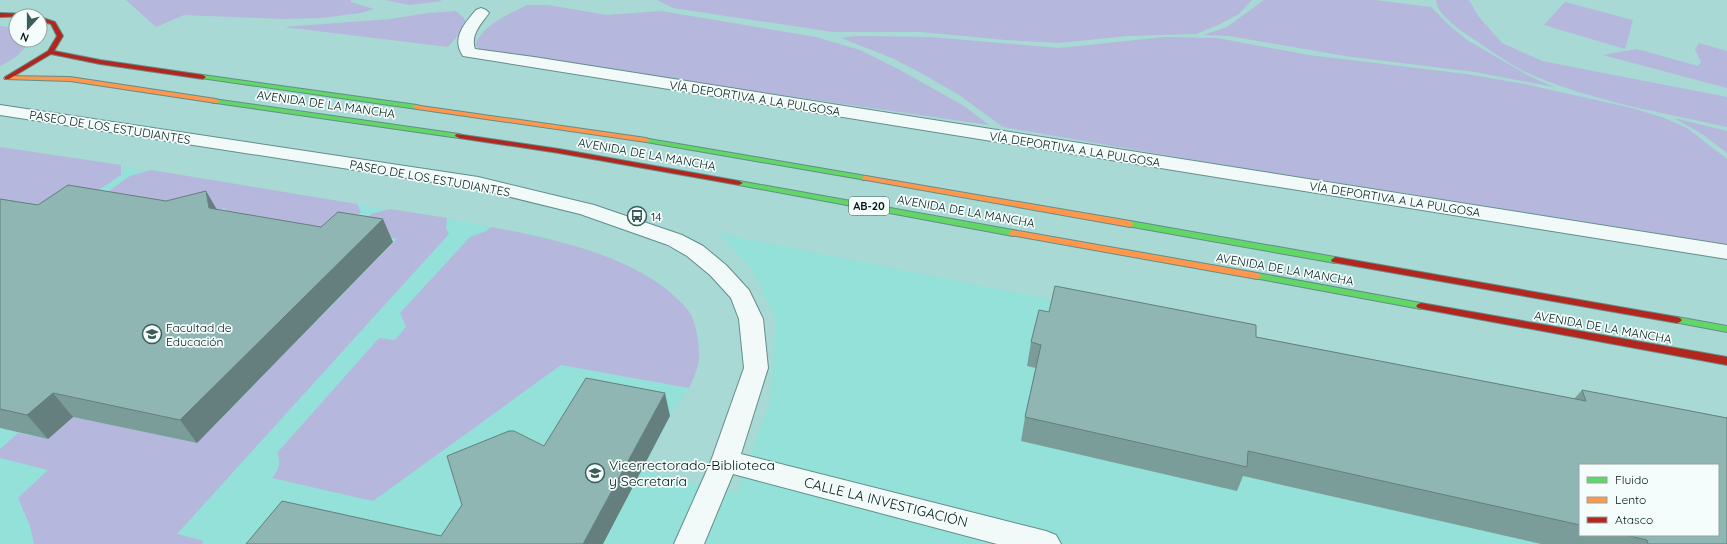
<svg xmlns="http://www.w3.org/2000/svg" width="1727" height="544" font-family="Quicksand,sans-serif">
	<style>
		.built { fill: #93e1d8; fill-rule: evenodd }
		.green { fill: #b5b7dd }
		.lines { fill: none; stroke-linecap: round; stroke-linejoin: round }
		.street-casing { stroke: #628e8a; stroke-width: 2 }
		.fast-casing { stroke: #628e8a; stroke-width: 2 }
		.slow-casing { stroke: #628e8a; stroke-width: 2 }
		.jam-casing { stroke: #628e8a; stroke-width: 2 }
		.street { fill: #f2f9f9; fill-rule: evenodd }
		.fast { fill: #63d668; fill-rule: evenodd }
		.slow { fill: #ff974d; fill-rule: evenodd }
		.jam { fill: #b3261e; fill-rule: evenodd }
		.wall { fill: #7b9d99; fill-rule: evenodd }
		.shaded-wall { fill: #647f7d }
		.building { fill: #8fb6b2; stroke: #647f7d }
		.labels { text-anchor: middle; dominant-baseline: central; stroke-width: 3.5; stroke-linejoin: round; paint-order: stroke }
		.shield { fill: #f5fdfc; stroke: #4a5d5b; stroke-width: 1 }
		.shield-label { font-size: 11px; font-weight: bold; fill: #001916 }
		.street-label { font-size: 12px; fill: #001916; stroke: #f5fdfc }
		.poi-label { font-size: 12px; fill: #001916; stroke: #f5fdfc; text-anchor: start }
		.near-poi-label { font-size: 14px; fill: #001916; stroke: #f5fdfc; text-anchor: start }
		.near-street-label { font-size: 14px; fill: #001916; stroke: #f5fdfc }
	</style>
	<rect width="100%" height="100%" fill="#a8d9d4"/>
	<path class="built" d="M0,147L471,223L540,236L619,262L657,281L678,300L690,313L697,335L698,364L689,388L670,416L642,470L737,493L770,401L776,321L752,269L718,233L1727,435V544H0ZM1580,465H1718V535H1580Z"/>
	<g class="green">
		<path d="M126,0H351V2L374,9L361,13L321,18L282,19L184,15L156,27Z"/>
		<path d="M385,0H438L443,1L409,5Z"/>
		<path d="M657,0H1252L1239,14L1218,25L1196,34L1127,36L1058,43L1006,40L921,32H833L673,8Z"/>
		<path d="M1264,0H1375L1431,7L1451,27L1467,40L1531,77L1554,87L1475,72L1345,56L1229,36L1203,35L1227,27Z"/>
		<path d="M1436,0H1469L1478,16L1502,43L1542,61L1727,97V127C1664,113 1597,102 1537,77C1514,68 1493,52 1472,38C1460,30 1437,15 1436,0Z"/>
		<path d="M1565,2L1633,20L1625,49L1544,25Z"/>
		<path d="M527,5H548L607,15L661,11L816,37L860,50L900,70L964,106L989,125L553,62L486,54L475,45C483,24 508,15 527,5Z"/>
		<path d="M456,11L464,18L467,25L448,47L284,27L390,19L428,13Z"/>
		<path d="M0,26L16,28V40H29C24,53 12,60 0,66Z"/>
		<path d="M856,36L930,37L1059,48L1165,37L1217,38L1309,55L1466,74L1524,84L1632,108L1664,118L1687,128L1727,159V244L1206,162L1003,127L959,95L921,73L892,58L841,38Z"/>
		<path d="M1699,43L1727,51V88L1603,55L1637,49L1698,66L1701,62L1695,49Z"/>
		<path d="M1674,118L1727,131V153L1705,136Z"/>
		<path d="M0,147L121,165V175L57,218L0,220Z"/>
		<path d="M151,170L357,204L361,212L328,243L227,227L225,208L183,220L90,204L130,176Z"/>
		<path d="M390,209L447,218L446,228L449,234L177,534L204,541L202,544H34L30,526L18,498L48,470L0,458V449L18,433L48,439L73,417L197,443L397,239L354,231L371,214Z"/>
		<path d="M491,227C550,238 626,254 672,294C678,300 687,307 691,315C697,327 701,351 698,365C696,373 692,381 689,388L561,365L373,501L272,478C278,471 282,462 277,453L379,338L395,340L406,327L400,313L470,237L486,231Z"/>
	</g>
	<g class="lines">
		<defs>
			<g id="street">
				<path d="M481,8L486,10L489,13C481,24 470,35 475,49L534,57L1727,245V259L463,56C451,39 464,24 476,10Z"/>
				<path d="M0,105L478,177L594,205L682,235L703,246L726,265L749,290L763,319L768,368L741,454L1046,531L1056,535L1061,544H997L733,474L704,544H674L711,461L744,368L739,319L731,298L710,275L687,256L668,245L580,214L478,189L0,115Z"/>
			</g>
			<g id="fast">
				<path d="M203,75L417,105L421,107L417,109L201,78L200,77Z"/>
				<path d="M213,99L459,134L463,136L459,138L216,103H213Z"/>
				<path d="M643,138L866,176L870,178L866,180L646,142L642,140Z"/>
				<path d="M736,181H739L1013,230L1017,233L1013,236L739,185L735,183Z"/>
				<path d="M1130,221L1335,257L1339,260L1335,263L1127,226L1126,224L1127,222Z"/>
				<path d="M1257,273L1421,303L1426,306L1421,309L1254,278L1252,276L1254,274Z"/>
				<path d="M1677,317L1727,326V332L1674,322L1672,320L1674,318Z"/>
			</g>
			<g id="slow">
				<path d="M7,76L70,77L216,99L220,101L216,103L70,81L5,79L4,78Z"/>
				<path d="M414,105L646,138L650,140L646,142L417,109L413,107Z"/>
				<path d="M863,176H866L1130,221L1134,224L1130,227L866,180H863L862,178Z"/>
				<path d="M1013,230L1257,273L1262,276L1257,279L1010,235L1009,233Z"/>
			</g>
			<g id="jam">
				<path d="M0,13L30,14L33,16L0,17Z"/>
				<path d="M40,17L55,22L63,36L54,51L100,60L203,75L206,77L203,79L100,64L51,54L9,79H5V77L48,51L57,36L51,24L40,21Z"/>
				<path d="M456,134L559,149L739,181L743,183L739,185L559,153L459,138L455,136Z"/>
				<path d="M1335,257L1677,317L1680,318L1682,320L1680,322L1677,323L1332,262L1331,260Z"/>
				<path d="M1421,303L1727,357V365L1418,308L1416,306L1418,304Z"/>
			</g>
		</defs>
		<use href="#street" class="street-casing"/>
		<use href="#fast" class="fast-casing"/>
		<use href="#slow" class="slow-casing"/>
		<use href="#jam" class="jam-casing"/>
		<use href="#street" class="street"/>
		<use href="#fast" class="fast"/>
		<use href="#slow" class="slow"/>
		<use href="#jam" class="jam"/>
	</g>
	<g class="wall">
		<path d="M0,199L38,205L217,210L393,242L197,443L73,417L48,439L0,428Z"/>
		<path d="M1049,312L1256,337L1574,399L1582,390L1727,544H1541L1243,476L1237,491L1021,441L1025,417L1036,368L1027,366L1031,342ZM1580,465L1718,535H1580Z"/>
	</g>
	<g class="shaded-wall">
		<path d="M206,191L219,213L209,208Z"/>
		<path d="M383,219L393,242L197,443L180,420Z"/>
		<path d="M53,393L73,417L48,439L27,415Z"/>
		<path d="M665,393L670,416L603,544H583Z"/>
	</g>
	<g class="building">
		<path d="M68,185L166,201L206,191L209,208L321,227L338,212L383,219L180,420L53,393L27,415L0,409V199L38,205Z"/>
		<path d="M1055,286L1256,325V337L1586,401L1582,390L1727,418V544H1648L1647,540L1625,535H1718V465H1580V525L1248,451L1247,467L1025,417L1041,345L1031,342L1039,310L1049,312Z"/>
		<path d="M586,378L665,393L583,544H246L282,501L441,536L462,505L447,456L509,431H514L544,446Z"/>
	</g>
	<defs>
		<symbol id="bus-ring" viewBox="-11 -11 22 22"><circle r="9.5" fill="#f5fdfc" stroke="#3b5c58" stroke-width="1.5"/><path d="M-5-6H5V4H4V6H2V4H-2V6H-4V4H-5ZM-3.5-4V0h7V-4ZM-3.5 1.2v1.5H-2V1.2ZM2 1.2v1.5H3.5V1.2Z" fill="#3b5c58"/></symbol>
		<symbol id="university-ring" viewBox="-11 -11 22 22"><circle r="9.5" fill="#f5fdfc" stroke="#3b5c58" stroke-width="1.5"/><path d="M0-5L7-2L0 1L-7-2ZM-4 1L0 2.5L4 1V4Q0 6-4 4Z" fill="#3b5c58"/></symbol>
	</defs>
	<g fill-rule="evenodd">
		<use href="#bus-ring" x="626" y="205" width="22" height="22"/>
		<use href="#university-ring" x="141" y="323" width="22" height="22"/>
		<use href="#university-ring" x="584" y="462" width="22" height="22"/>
	</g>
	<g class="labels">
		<rect class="shield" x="849" y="197" width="40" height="18" rx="3"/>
		<g class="shield-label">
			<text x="869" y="206">AB-20</text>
		</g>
		<g class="street-label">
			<text transform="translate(755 98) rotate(9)">VÍA DEPORTIVA A LA PULGOSA</text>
			<text transform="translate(326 104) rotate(8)">AVENIDA DE LA MANCHA</text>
			<text transform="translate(110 127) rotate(9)">PASEO DE LOS ESTUDIANTES</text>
			<text transform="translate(1075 149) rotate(9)">VÍA DEPORTIVA A LA PULGOSA</text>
			<text transform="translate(647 154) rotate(10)">AVENIDA DE LA MANCHA</text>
			<text transform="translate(430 178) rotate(10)">PASEO DE LOS ESTUDIANTES</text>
			<text transform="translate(1395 199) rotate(9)">VÍA DEPORTIVA A LA PULGOSA</text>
			<text transform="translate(966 211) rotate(10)">AVENIDA DE LA MANCHA</text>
			<text transform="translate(1285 269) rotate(10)">AVENIDA DE LA MANCHA</text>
			<text transform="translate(1603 327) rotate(10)">AVENIDA DE LA MANCHA</text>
		</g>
		<g class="poi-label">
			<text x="651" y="216">14</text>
			<text x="166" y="327">Facultad de<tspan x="166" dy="14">Educación</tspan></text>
		</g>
		<g class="near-poi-label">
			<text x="609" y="465">Vicerrectorado-Biblioteca<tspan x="609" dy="16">y Secretaría</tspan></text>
		</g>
		<g class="near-street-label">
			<text transform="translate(886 502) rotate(14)">CALLE LA INVESTIGACIÓN</text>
		</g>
	</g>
	<rect x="1579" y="464" width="140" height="72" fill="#f5fdfc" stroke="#93a2a0"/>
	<rect x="1587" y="477" width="20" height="6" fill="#63d668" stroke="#93a2a0"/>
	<text x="1615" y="484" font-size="12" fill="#001916">Fluido</text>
	<rect x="1587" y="497" width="20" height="6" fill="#ff974d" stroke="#93a2a0"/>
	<text x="1615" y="504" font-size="12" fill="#001916">Lento</text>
	<rect x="1587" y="517" width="20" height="6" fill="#b3261e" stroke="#93a2a0"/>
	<text x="1615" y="524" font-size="12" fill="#001916">Atasco</text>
	<g transform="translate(28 28) rotate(201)"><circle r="19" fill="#f5fdfc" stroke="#93a2a0"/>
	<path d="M0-3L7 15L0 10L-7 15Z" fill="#3b5c58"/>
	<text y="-6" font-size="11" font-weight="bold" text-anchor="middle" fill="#001916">N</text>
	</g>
</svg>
